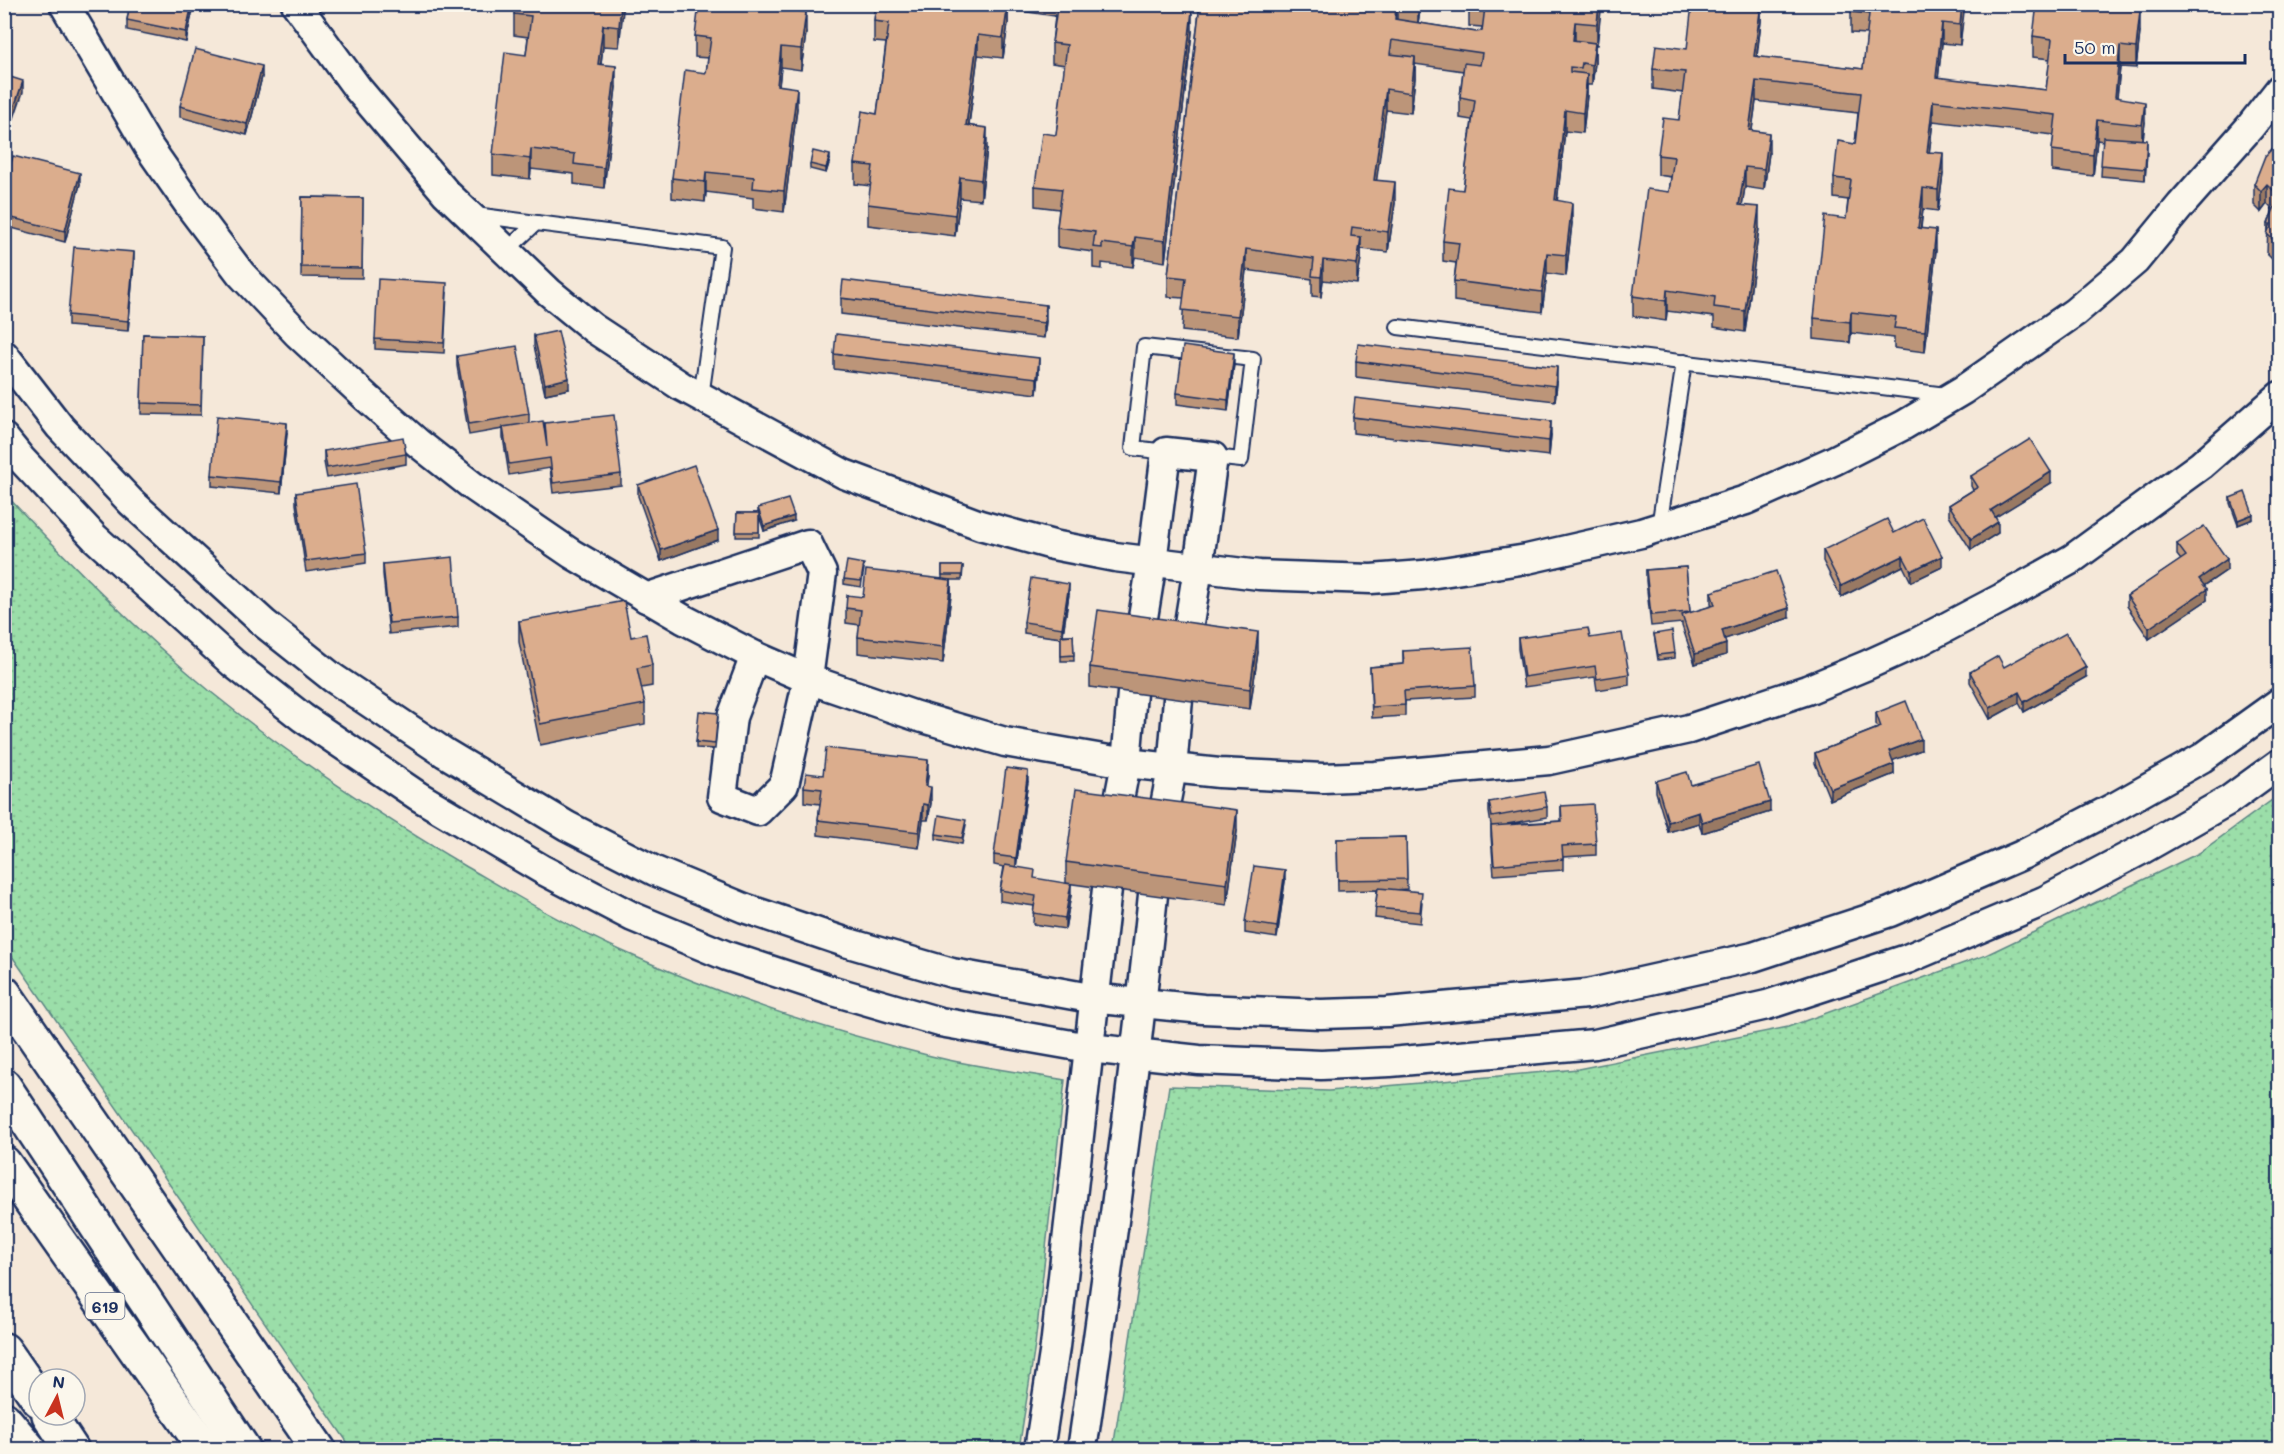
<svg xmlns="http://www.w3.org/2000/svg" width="2284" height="1454" font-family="Mali,sans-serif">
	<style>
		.park { fill: url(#park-dots); stroke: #5b8684; stroke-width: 1.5 }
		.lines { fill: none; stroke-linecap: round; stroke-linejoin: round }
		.lane-casing { stroke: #1b2f5e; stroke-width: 18 }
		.street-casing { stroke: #1b2f5e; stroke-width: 33 }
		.secondary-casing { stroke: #1b2f5e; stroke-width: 38 }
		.highway-casing { stroke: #1b2f5e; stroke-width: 38 }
		.lane { stroke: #fbf7ec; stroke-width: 14 }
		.street { stroke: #fbf7ec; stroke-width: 28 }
		.secondary { stroke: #fbf7ec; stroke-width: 33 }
		.highway { stroke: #fbf7ec; stroke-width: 33 }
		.wall { fill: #bc9579; stroke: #1b2f5e; stroke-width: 1.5 }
		.shaded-wall { fill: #997963; stroke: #1b2f5e; stroke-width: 1.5 }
		.building { fill: #dbad8d; stroke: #1b2f5e; stroke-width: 1.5 }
		.labels { text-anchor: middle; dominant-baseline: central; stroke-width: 4.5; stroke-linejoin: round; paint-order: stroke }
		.shield { fill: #fbf7ec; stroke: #5e6b89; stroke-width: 1.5 }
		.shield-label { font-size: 16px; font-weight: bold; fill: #1b2f5e }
	</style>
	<defs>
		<pattern id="park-dots" width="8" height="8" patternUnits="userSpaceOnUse" patternTransform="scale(1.5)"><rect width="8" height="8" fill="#9bdea9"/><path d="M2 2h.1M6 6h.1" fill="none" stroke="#85bf94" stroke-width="1.8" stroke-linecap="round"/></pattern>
	</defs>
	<rect width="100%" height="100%" fill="#f5e8d9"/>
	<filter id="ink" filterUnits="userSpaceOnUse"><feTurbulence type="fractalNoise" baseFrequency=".0167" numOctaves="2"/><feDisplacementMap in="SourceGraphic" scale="12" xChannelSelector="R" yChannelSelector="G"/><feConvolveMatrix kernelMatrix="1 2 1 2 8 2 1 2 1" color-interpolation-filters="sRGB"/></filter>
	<g filter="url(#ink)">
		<g class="park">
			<path d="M5,494C70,563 137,631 211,692C291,757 378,814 467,867C517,896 567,926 620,950C719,995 825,1030 931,1056C975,1067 1021,1072 1065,1080L1035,1345L1019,1449H352L5,946Z"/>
			<path d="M2279,795V1449H1113L1169,1086L1329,1091L1578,1069L1788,1027L1986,955L2199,853Z"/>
		</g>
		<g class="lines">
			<defs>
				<g id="lane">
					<path d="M475,215L722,247L701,397"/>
					<path d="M506,251L536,223"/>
					<path d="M1398,327L1946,395"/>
					<path d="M1166,452L1133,448L1144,347L1253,359L1241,460L1213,457"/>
					<path d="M1659,527L1684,362"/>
				</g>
				<g id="street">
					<path d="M64,4L148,146L192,209L241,274L298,334L367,398L418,443L474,487L572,554L683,619L755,656L808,679L916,716L1005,742L1126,763L1219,773L1323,778L1375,776L1549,760L1689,729L1807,690L1865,666L1918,642L2002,598L2072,559L2201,465L2280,396"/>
					<path d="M296,4L358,89L446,193L549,292L593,328L681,386L844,474L980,525L1053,545L1115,557L1259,575L1371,579L1423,575L1527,559L1641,533L1746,500L1833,461L1904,425L1963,390L2075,312L2135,261L2181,205L2250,127L2280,89"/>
					<path d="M4,355L60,427L131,502L265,624L333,678L445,753L567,826L655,871L744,908L845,942L952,973L1090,998L1203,1009L1321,1014L1387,1012L1587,994L1753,957L1890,912L2022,855L2117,806L2202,758L2280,702"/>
					<path d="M4,438L21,459L95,538L233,663L303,718L418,796L543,870L633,917L727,956L830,990L940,1022L1089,1048L1199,1060L1321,1065L1390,1062L1595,1044L1767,1005L1907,959L2044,901L2141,850L2229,800L2280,763"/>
					<path d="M646,598L808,544L822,573L808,679L784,785L758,811L722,797L732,717L755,656"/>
					<path d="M1140,636L1152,562L1166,452L1213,457L1198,568L1186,642"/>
					<path d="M1116,815L1126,763L1132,693"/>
					<path d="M1162,821L1172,769L1178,699"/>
					<path d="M1039,1450L1055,1347L1107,889"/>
					<path d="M1082,1450C1109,1265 1134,1080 1153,895"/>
				</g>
				<path id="secondary" d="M4,993L319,1450"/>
				<g id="highway">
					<path d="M4,1086L244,1450"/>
					<path d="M4,1163L206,1450"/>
					<path d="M4,1350L39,1400"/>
					<path d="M49,1415L72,1450"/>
					<path d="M4,1419L30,1450"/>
				</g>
			</defs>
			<use href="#lane" class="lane-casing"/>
			<use href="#street" class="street-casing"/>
			<use href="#secondary" class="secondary-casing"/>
			<use href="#highway" class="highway-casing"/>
			<use href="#lane" class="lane"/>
			<use href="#street" class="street"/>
			<use href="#secondary" class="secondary"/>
			<use href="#highway" class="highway"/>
		</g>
		<g class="wall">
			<path d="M130,4H194L186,42L127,30V20Z"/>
			<path d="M623,4L619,47L603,46L601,64L616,87L604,188L574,184V174L531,169L530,179L493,175V154L526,55L528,37L514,35V14Z"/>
			<path d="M789,4L788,10L806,33L801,70L781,67L779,85L797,108L784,212L753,208V198L706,192L705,202L672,198V178L706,73L708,58L695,57V36Z"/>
			<path d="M876,4H1188V10L1192,32L1165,262L1135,257L1133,267L1102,263V269L1093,268V252L1057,247V227L1059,209L1035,206V186L1056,135L1065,65L1052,63V43L1055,16L1008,9V23L1003,58L978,55L969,125L987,148L981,200L960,198L955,236L868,225V204L871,186L855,184V164L877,114L886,43L874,42V21Z"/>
			<path d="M1200,4H1421L1418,23L1476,32L1482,31V27L1469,26V4H1601L1597,45H1595V63L1592,85H1587V95L1583,133L1565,131L1557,201L1572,223L1566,276L1547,273L1542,312L1454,301V281L1456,263L1443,261V241L1463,190L1472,120L1460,118V97L1463,71L1415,64V78L1411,113L1386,110L1376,180L1395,203L1388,252L1361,249V258L1357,284L1323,280L1321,297L1312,296V279L1246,270L1238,337L1182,331L1184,298L1168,297V276Z"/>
			<path d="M1761,4V21L1757,57L1863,69L1867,34L1851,33V12L1964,4L1960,45L1942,43L1938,78L2046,90L2050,59L2033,57V36L2127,4V10L2140,32L2136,68L2120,67L2117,97L2145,122L2143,140L2147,151L2145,180L2101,176L2103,141L2097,140L2093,176L2052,171V150L2054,135L1933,121L1929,152L1943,174L1938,211L1923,209L1921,228L1936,250L1925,352L1894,348V338L1851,333L1850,343L1814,339V318L1846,219L1848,200L1834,198V178L1855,144L1858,113L1756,101L1752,130L1769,153L1764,190L1745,187L1742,205L1759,228L1745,332L1714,327V317L1667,311L1666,321L1633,316V296L1669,192L1671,177L1658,175V155L1679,120L1683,93L1653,89V69Z"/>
			<path d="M262,77L247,135L180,117V106Z"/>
			<path d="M2280,141V267L2267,254L2268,224L2273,210L2267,204L2261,212L2254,205V184Z"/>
			<path d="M830,160L826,173L810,169V164Z"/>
			<path d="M80,184L65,242L4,226V187Z"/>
			<path d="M302,197L363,198L362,278L301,277Z"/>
			<path d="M134,262L128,331L68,326V315Z"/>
			<path d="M447,293L444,353L375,349V339Z"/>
			<path d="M841,298L1046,321L1044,338L841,314Z"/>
			<path d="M143,334L203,336L201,415L141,414Z"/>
			<path d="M534,336L569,389L545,394L534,346Z"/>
			<path d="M834,354L1039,374L1037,394L834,369Z"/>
			<path d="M457,356L529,414V423L545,436V423L621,474V485L553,493L550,468L509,475L503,437V429L469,435L457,366Z"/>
			<path d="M1356,361L1557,383L1555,401L1356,377Z"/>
			<path d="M1234,364L1228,411L1177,404V393Z"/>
			<path d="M1353,417L1551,436L1549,456L1353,433Z"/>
			<path d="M287,433L281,493L212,486V475Z"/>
			<path d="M324,451L406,454V464L327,478L324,462Z"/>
			<path d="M1971,476L2051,483L1995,517L1998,533L1971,550L1949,515V505L1973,490L1971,486Z"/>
			<path d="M638,485L718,540L661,561L638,496Z"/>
			<path d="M296,493L366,553V563L306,572L296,504Z"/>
			<path d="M2230,498L2253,519L2238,525L2230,503Z"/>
			<path d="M758,508L794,521L764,531L759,516V537H736L737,513H758Z"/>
			<path d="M1894,533L1942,567L1911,582L1903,566L1841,597L1823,561V550Z"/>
			<path d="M2177,544L2227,570L2204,586L2207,600L2149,639L2127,606V596L2181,560L2177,555Z"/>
			<path d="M383,564L458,617V627L389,634L383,574Z"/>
			<path d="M942,566H963L962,580H951V595L943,663L858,653V637L860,625L846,623V608L863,597L942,579Z"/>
			<path d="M1686,567L1690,613L1712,606L1711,603V592L1789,618L1724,639L1726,655L1695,664L1682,626V623L1651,626L1646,581V570Z"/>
			<path d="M864,569L861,587L844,584V579Z"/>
			<path d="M1069,594L1063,635H1073L1074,661H1061V638L1024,633V622Z"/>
			<path d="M519,621L631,637L652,665V686L641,688L645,704V724L540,745L519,642Z"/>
			<path d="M1654,634L1675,653V658L1658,660Z"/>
			<path d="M1518,638H1590L1629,674V685L1597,690L1595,677L1524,687L1518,649Z"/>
			<path d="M1403,651L1475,686V697L1405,701V716L1372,718L1370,667L1403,664Z"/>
			<path d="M1258,652L1250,709L1090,687V667Z"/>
			<path d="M2004,667L2086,677L2024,712L2019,703L1990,719L1970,682V672Z"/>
			<path d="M1876,713L1921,750L1893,760L1894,774L1830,800L1815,763V753L1878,728L1876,724Z"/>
			<path d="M718,718L715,749L696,748V742Z"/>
			<path d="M823,775L928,776L926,787L931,803L928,820H923L919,848L818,835V820L820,804L804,802V787Z"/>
			<path d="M1028,781L1016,867L1035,879L1071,895L1065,929L1033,924L1034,906L1000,901V890L1004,867L994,865V855Z"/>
			<path d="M1656,781L1691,785L1770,812L1702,833L1699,823L1668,832L1656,792Z"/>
			<path d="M1489,802L1547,807V817L1507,824L1561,821V806L1596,844V855L1563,857V870L1494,875L1491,836V825L1489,812Z"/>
			<path d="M966,825L962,844L936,839V834Z"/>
			<path d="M1237,831L1227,905L1066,883V862Z"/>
			<path d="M1406,837L1407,889L1395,890L1422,902L1420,923L1375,918L1377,890L1338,891L1337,839Z"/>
			<path d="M1285,881L1277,938L1245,933V922Z"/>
		</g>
		<g class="shaded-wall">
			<path d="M192,4H194L186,42V32Z"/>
			<path d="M621,4H623V11L619,47V27Z"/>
			<path d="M1008,4V23L1003,58V38Z"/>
			<path d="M1396,4H1397V21L1395,19Z"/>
			<path d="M1418,4H1421L1418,23Z"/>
			<path d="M1599,4H1601V11L1597,45V24Z"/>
			<path d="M1761,4V21L1754,77V56Z"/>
			<path d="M1962,4H1964V12L1960,45V25Z"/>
			<path d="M1192,11V32L1165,262V241Z"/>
			<path d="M2140,11V32L2136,68V48Z"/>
			<path d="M806,12V33L801,70V49Z"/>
			<path d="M1575,22V42L1573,40Z"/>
			<path d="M1942,23V43L1936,98V77Z"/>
			<path d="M603,25V46L598,85V64Z"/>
			<path d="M978,35V55L966,145V125Z"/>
			<path d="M1595,43V63L1592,85V65Z"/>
			<path d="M2120,46V67L2115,117V97Z"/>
			<path d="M781,47V67L777,106V85Z"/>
			<path d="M1415,57V78L1411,113V93Z"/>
			<path d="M262,66V77L247,135V124Z"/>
			<path d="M616,66V87L604,188V168Z"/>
			<path d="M1587,74V95L1583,133V113Z"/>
			<path d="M23,81V92L4,147V137Z"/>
			<path d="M1756,81V101L1749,150V130Z"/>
			<path d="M797,88V108L784,212V191Z"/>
			<path d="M1386,89V110L1374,200V180Z"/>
			<path d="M1933,101V121L1927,172V152Z"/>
			<path d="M2145,102V122L2142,146V125Z"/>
			<path d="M1565,110V131L1555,221V200Z"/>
			<path d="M2097,120V140L2093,176V155Z"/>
			<path d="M987,128V148L981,200V180Z"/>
			<path d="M1769,133V153L1764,190V169Z"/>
			<path d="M2147,140V151L2145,180V169Z"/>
			<path d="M531,149V169L530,179V159Z"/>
			<path d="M1943,153V174L1938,211V190Z"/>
			<path d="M830,155V160L826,173V168Z"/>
			<path d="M1745,167V187L1739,225V205Z"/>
			<path d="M706,172V192L705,202V182Z"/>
			<path d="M80,173V184L65,242V231Z"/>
			<path d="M960,177V198L955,236V215Z"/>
			<path d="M1395,182V203L1388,252V232Z"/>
			<path d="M2267,184V204L2261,212V191Z"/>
			<path d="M1923,188V209L1918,248V228Z"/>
			<path d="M1572,203V223L1566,276V255Z"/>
			<path d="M1759,207V228L1745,332V311Z"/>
			<path d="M1936,230V250L1925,352V331Z"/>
			<path d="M1135,237V257L1133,267V247Z"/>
			<path d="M1361,237V258L1357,284V264Z"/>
			<path d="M1246,249V270L1238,337V316Z"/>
			<path d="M134,252V262L128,331V321Z"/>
			<path d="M1547,253V273L1542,312V292Z"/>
			<path d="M1323,260V280L1321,297V277Z"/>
			<path d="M1667,290V311L1666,321V301Z"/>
			<path d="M1046,305V321L1044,338V323Z"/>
			<path d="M1851,312V333L1850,343V322Z"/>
			<path d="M1234,353V364L1228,411V400Z"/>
			<path d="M1039,358V374L1037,394V378Z"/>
			<path d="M1557,367V383L1555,401V386Z"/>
			<path d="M569,378V389L545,394V384Z"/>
			<path d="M1551,421V436L1549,456V441Z"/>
			<path d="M287,423V433L281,493V482Z"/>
			<path d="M2051,472V483L1991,520V510Z"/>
			<path d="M2253,514V519L2238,525V520Z"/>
			<path d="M794,516V521L764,531V526Z"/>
			<path d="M1998,522V533L1971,550V539Z"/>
			<path d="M718,530V540L661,561V550Z"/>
			<path d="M1903,556V566L1841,597V586Z"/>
			<path d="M1942,556V567L1911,582V571Z"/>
			<path d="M2227,559V570L2199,589V579Z"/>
			<path d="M951,580V595L943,663V647Z"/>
			<path d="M1069,584V594L1062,639V628Z"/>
			<path d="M2207,589V600L2149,639V628Z"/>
			<path d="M1789,608V618L1722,640V630Z"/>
			<path d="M1258,632V652L1250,709V689Z"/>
			<path d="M1726,644V655L1695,664V654Z"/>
			<path d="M2086,667V677L2024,712V702Z"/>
			<path d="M2019,692V703L1990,719V708Z"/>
			<path d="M1921,739V750L1889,762V751Z"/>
			<path d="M928,760V776L925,802V786Z"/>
			<path d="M1894,764V774L1830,800V789Z"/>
			<path d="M1028,771V781L1016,868V858Z"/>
			<path d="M931,787V803L928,820V805Z"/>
			<path d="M1770,802V812L1702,833V822Z"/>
			<path d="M923,804V820L919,848V832Z"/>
			<path d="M1237,810V831L1227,905V884Z"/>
			<path d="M1699,812V823L1668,832V822Z"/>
			<path d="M1285,870V881L1277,938V927Z"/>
			<path d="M1071,884V895L1065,929V918Z"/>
		</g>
		<g class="building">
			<path d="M130,4H192L186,32L127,20Z"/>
			<path d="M515,4H621L619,27L603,25L598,64L616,66L604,168L574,164L575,154L531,149L530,159L493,154L505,52L526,55L531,16L514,14Z"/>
			<path d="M699,4H787L786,10L806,12L801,49L781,47L777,85L797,88L784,191L753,188L754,177L706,172L705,182L672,178L685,70L706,73L711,38L695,36Z"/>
			<path d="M876,4H1008L1003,38L978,35L966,125L987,128L981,180L960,177L955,215L868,204L873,166L855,164L862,111L877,114L889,23L874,21Z"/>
			<path d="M1073,4H1186L1185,10L1192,11L1165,241L1135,237L1133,247L1102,243V248L1093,247L1095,232L1057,227L1062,189L1035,186L1042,133L1056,135L1067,45L1052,43L1057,8L1073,10Z"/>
			<path d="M1200,4H1292L1304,6V4H1396L1395,19L1476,32L1482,31L1485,7L1469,4H1599L1597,24L1575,22L1573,40L1595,43L1592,65L1582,63L1581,68L1570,67V72L1587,74L1583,113L1565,110L1555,200L1572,203L1566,255L1547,253L1542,292L1454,281L1459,243L1443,241L1449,188L1463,190L1475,100L1460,97L1464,63L1480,65L1482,53L1392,40L1390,54L1415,57L1411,93L1386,89L1374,180L1395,182L1388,232L1352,227L1351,236L1361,237L1357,264L1323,260L1321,277L1312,276L1314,259L1246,249L1238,316L1182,310L1186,278L1168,276Z"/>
			<path d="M1692,4H1761L1754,56L1863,69L1869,14L1851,12L1852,4H1962L1960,25L1942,23L1936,77L2046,90L2052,39L2033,36L2037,4H2125L2124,9L2140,11L2136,48L2120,46L2115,97L2145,102L2142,125L2097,120L2093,155L2052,150L2056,115L1933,101L1927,152L1943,153L1938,190L1923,188L1918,228L1936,230L1925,331L1894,328L1896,317L1851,312L1850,322L1814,318L1825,216L1846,219L1851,180L1834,178L1838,141L1855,144L1861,93L1756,81L1749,130L1769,133L1764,169L1745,167L1739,205L1759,207L1745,311L1714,307L1715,297L1667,290L1666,301L1633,296L1647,189L1669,192L1674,157L1658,155L1663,118L1679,120L1685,72L1653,69L1656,45L1687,49Z"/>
			<path d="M195,49L262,66L247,124L180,106Z"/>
			<path d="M4,75L23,81L4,137Z"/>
			<path d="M2103,137L2147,140L2145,169L2101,165Z"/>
			<path d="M2280,141V246L2267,234L2271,224H2268L2279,196L2267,184L2261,191L2254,184L2265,156Z"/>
			<path d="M813,151L830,155L826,168L810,164Z"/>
			<path d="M13,156L80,173L65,231L4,216V187Z"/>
			<path d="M302,197L363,198L362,268L301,267Z"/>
			<path d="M74,247L134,252L128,321L68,315Z"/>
			<path d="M378,279L447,283L444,343L375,339Z"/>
			<path d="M843,280L1046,305L1044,323L841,298Z"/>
			<path d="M558,331L569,378L545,384L534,336Z"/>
			<path d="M143,334L203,336L201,405L141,403Z"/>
			<path d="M836,334L1039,358L1037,378L834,354Z"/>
			<path d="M1358,344L1557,367L1555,386L1356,361Z"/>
			<path d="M517,346L529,414L469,424L457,356Z"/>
			<path d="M1183,346L1234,353L1228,400L1177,393Z"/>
			<path d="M1355,398L1551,421L1549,441L1353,417Z"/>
			<path d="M614,415L621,474L553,483L550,458L509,464L503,427L543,421L547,447L545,423Z"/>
			<path d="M217,416L287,423L281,482L212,475Z"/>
			<path d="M403,437L406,454L327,468L324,451Z"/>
			<path d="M2030,439L2051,472L1991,510L1998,522L1971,539L1949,505L1978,487L1971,476Z"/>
			<path d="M694,465L718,530L661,550L638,485Z"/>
			<path d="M356,484L366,553L306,561L296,493Z"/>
			<path d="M2245,492L2253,514L2238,520L2230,498Z"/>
			<path d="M788,499L794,516L764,526L758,508Z"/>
			<path d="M737,513H759V532H736Z"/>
			<path d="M1923,518L1942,556L1911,571L1903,556L1841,586L1823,550L1887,519L1894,533Z"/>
			<path d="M2204,526L2227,559L2199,579L2207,589L2149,628L2127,596L2186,556L2177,544Z"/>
			<path d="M453,557L458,617L389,623L383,564Z"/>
			<path d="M847,561L864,564L861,581L844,579Z"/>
			<path d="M942,566H963L962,575H942Z"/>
			<path d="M1686,567L1690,612L1651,615L1646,570Z"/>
			<path d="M866,570L951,580L943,647L858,637L861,610L846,608L847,595L863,597Z"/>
			<path d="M1776,571L1789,608L1722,630L1726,644L1695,654L1682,615L1715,605L1711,592Z"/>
			<path d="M1031,578L1069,584L1062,628L1024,622Z"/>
			<path d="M624,601L631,637L646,634L652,665L637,668L645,704L540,724L519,621Z"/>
			<path d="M1098,610L1258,632L1250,689L1090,667Z"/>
			<path d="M1588,628L1590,638L1622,633L1629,674L1597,679L1595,666L1524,677L1518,638Z"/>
			<path d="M1672,631L1675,653L1658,655L1654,634Z"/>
			<path d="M2066,633L2086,667L2024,702L2019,692L1990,708L1970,672L1998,656L2004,667Z"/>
			<path d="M1073,635L1074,655L1061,656V636Z"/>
			<path d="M1472,647L1475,686L1404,691L1405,705L1372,707L1370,667L1404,664L1403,651Z"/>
			<path d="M1906,701L1921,739L1889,751L1894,764L1830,789L1815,753L1881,727L1876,713Z"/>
			<path d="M699,711L718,713L715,744L696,742Z"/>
			<path d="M826,748L928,760L925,786L931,787L928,805L923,804L919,832L818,820L822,789L804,787L806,773L823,775Z"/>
			<path d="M1759,765L1770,802L1702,822L1699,812L1668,822L1656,781L1687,772L1691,785Z"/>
			<path d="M1006,768L1028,771L1016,858L994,855Z"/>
			<path d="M1076,789L1237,810L1227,884L1066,862Z"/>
			<path d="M1544,792L1547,807L1492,817L1489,802Z"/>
			<path d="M1593,804L1596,844L1562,846L1563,859L1494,865L1491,826L1562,821L1561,806Z"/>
			<path d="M939,815L966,820L962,838L936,834Z"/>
			<path d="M1406,837L1407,879L1338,880L1337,839Z"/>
			<path d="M1005,865L1035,870L1034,878L1071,884L1065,918L1033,913L1036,896L1000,890Z"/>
			<path d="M1254,866L1285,870L1277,927L1245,922Z"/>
			<path d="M1378,888L1422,892L1420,912L1375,908Z"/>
		</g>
	</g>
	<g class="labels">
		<rect class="shield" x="85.5" y="1293" width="39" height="26" rx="4.5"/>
		<g class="shield-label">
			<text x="105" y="1306">619</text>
		</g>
	</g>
	<rect width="2284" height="1454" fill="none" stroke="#fbf7ec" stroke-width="24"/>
	<rect x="12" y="12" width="2260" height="1430" fill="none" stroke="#1b2f5e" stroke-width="2" filter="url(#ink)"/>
	<g transform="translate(57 1397) rotate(7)"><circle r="28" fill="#fbf7ec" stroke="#a1a7b3" stroke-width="1.5"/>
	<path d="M0-4.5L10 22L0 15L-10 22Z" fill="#c8321e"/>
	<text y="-9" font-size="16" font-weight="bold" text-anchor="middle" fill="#1b2f5e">N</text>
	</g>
	<path d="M2065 54v9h180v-9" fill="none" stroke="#1b2f5e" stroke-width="3"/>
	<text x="2074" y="54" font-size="18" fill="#1b2f5e" stroke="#fbf7ec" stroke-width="4.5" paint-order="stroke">50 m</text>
</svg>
